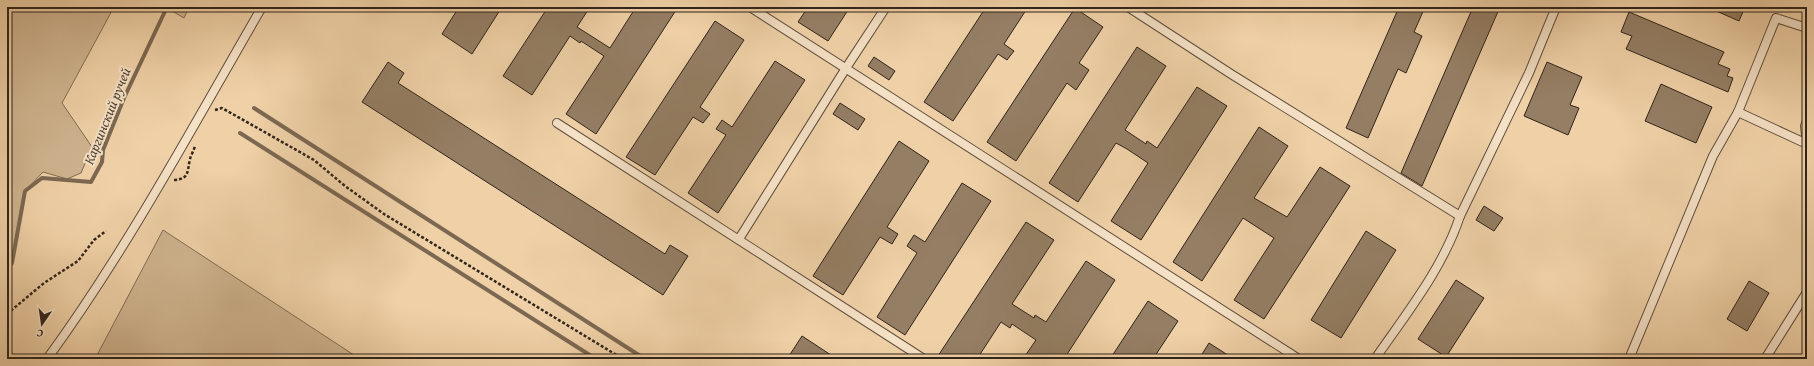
<svg xmlns="http://www.w3.org/2000/svg" width="1814" height="366" font-family="'Gentium Book Plus',serif">
	<style>
		.green { fill: #cfb48f; stroke: #806c55 }
		.lines { fill: none; stroke-linecap: round; stroke-linejoin: round }
		.stream { stroke: #7c6852; stroke-width: 4 }
		.building { fill: #947e64; stroke: #30241b }
		.service-casing { stroke: #604f3e; stroke-width: 10 }
		.path { stroke: #30241b; stroke-width: 2.5; stroke-dasharray: 3 2; stroke-linecap: butt }
		.service { stroke: #f5e1c6; stroke-width: 8 }
		.labels { text-anchor: middle; dominant-baseline: central; stroke-width: 4; stroke-linejoin: round; paint-order: stroke }
		.water-label { font-size: 14px; font-style: italic; fill: #564637; stroke: #f5e1c6 }
	</style>
	<rect width="100%" height="100%" fill="#f0d1a7"/>
	<filter id="stains"><feTurbulence type="fractalNoise" baseFrequency=".005" numOctaves="4"/><feColorMatrix values="0 0 0 0 .2 0 0 0 0 .09 0 0 0 0 .02 0 0 0 .5 -.17"/></filter>
	<radialGradient id="worn" r=".72"><stop offset=".6" stop-color="#630" stop-opacity="0"/><stop offset="1" stop-color="#630" stop-opacity=".3"/></radialGradient>
	<g class="green">
		<path d="M7,7H114L62,103L92,147L81,173L67,179L43,172L25,191L12,263L7,268Z"/>
		<path d="M165,7H189L184,18Z"/>
		<path d="M163,230L360,359H95Z"/>
	</g>
	<g class="lines">
		<g class="stream">
			<path d="M254,108L645,359"/>
			<path d="M240,133L596,359"/>
			<path d="M7,268L12,263L25,191L42,178L91,182L102,162L103,150L124,98L167,7"/>
		</g>
	</g>
	<g class="building">
		<path d="M459,7H502L472,54L442,34Z"/>
		<path d="M548,7H590L577,27L610,48L636,7H678L596,134L566,114L604,56L581,41L580,43L570,36L532,95L503,76Z"/>
		<path d="M808,7H850L828,41L798,22Z"/>
		<path d="M986,7H1028L1004,44L1014,51L1007,60L998,54L953,121L924,102Z"/>
		<path d="M1399,7H1425L1414,32L1422,36L1406,73L1398,69L1368,138L1346,128Z"/>
		<path d="M1473,7H1500L1422,186L1401,173Z"/>
		<path d="M1707,7H1745L1739,21Z"/>
		<path d="M1075,8L1103,27L1079,63L1089,70L1076,90L1067,83L1016,161L987,142Z"/>
		<path d="M1629,12L1724,52L1718,64L1730,69L1727,76L1733,78L1728,92L1626,49L1632,36L1621,32Z"/>
		<path d="M715,21L744,40L700,107L710,114L703,123L693,117L655,175L626,157Z"/>
		<path d="M1137,47L1166,66L1125,130L1146,144L1147,141L1157,148L1197,87L1227,106L1141,240L1111,221L1148,163L1127,149L1116,143L1078,202L1049,183Z"/>
		<path d="M874,57L895,71L889,80L868,66Z"/>
		<path d="M775,61L805,80L718,213L688,193L726,135L716,129L722,120L732,127Z"/>
		<path d="M388,62L404,73L398,83L665,254L670,245L688,256L663,295L362,102Z"/>
		<path d="M1547,62L1582,77L1570,105L1579,108L1568,135L1524,116Z"/>
		<path d="M1661,84L1712,107L1696,143L1645,121Z"/>
		<path d="M840,103L865,119L858,130L833,114Z"/>
		<path d="M1259,127L1288,146L1254,198L1287,217L1320,167L1350,186L1264,319L1234,300L1274,238L1243,218L1202,281L1173,262Z"/>
		<path d="M899,141L929,161L887,227L898,234L892,244L880,237L843,295L813,276Z"/>
		<path d="M962,183L991,201L905,335L877,317L917,253L907,246L914,235L925,242Z"/>
		<path d="M1484,206L1503,218L1494,231L1476,220Z"/>
		<path d="M1026,222L1054,240L1012,304L1034,318L1035,315L1046,322L1086,261L1115,280L1064,359H1023L1036,340L1012,324L1010,328L1001,322L977,359H936Z"/>
		<path d="M1366,231L1396,250L1341,338L1311,320Z"/>
		<path d="M1456,280L1484,298L1446,357L1418,339Z"/>
		<path d="M1749,281L1769,293L1747,331L1727,319Z"/>
		<path d="M1148,301L1178,321L1153,359H1110Z"/>
		<path d="M802,336L837,359H787Z"/>
		<path d="M1209,343L1234,359H1199Z"/>
	</g>
	<g class="lines">
		<defs>
			<g id="service">
				<path d="M750,7L1299,359"/>
				<path d="M1128,7L1231,74L1460,216"/>
				<path d="M1738,112L1807,144"/>
				<path d="M557,123L924,359"/>
				<path d="M1807,144L1805,126L1807,121"/>
				<path d="M739,239L846,68L886,7"/>
				<path d="M47,359C128,248 193,126 262,7"/>
				<path d="M1375,359C1406,314 1443,268 1460,216L1529,73L1556,7"/>
				<path d="M1629,359L1713,156L1738,112L1776,18L1807,28"/>
				<path d="M1765,359L1807,292"/>
			</g>
		</defs>
		<use href="#service" class="service-casing"/>
		<g class="path">
			<path d="M215,110L222,108L314,160L345,186L384,214L623,359"/>
			<path d="M174,180C190,179 187,171 190,159C191,155 194,150 195,146"/>
			<path d="M7,314L44,283L78,261L94,240L106,231"/>
		</g>
		<use href="#service" class="service"/>
	</g>
	<g class="labels">
		<g class="water-label">
			<text transform="translate(107 116) rotate(-68)">Каргинский ручей</text>
		</g>
	</g>
	<rect width="1814" height="366" fill="none" stroke="#f0d1a7" stroke-width="24"/>
	<rect x="8" y="8" width="1798" height="350" fill="none" stroke="#30241b" stroke-width="2"/>
	<rect x="12" y="12" width="1790" height="342" fill="none" stroke="#30241b"/>
	<g transform="translate(42 324) rotate(193)" stroke="#f5e1c6" stroke-width="3" paint-order="stroke">
	<path d="M0-3L7 15L0 10L-7 15Z" fill="#30241b"/>
	<text y="-6" font-size="11" font-weight="bold" text-anchor="middle" fill="#30241b">С</text>
	</g>
	<rect width="100%" height="100%" filter="url(#stains)"/>
	<rect width="100%" height="100%" fill="url(#worn)"/>
</svg>
